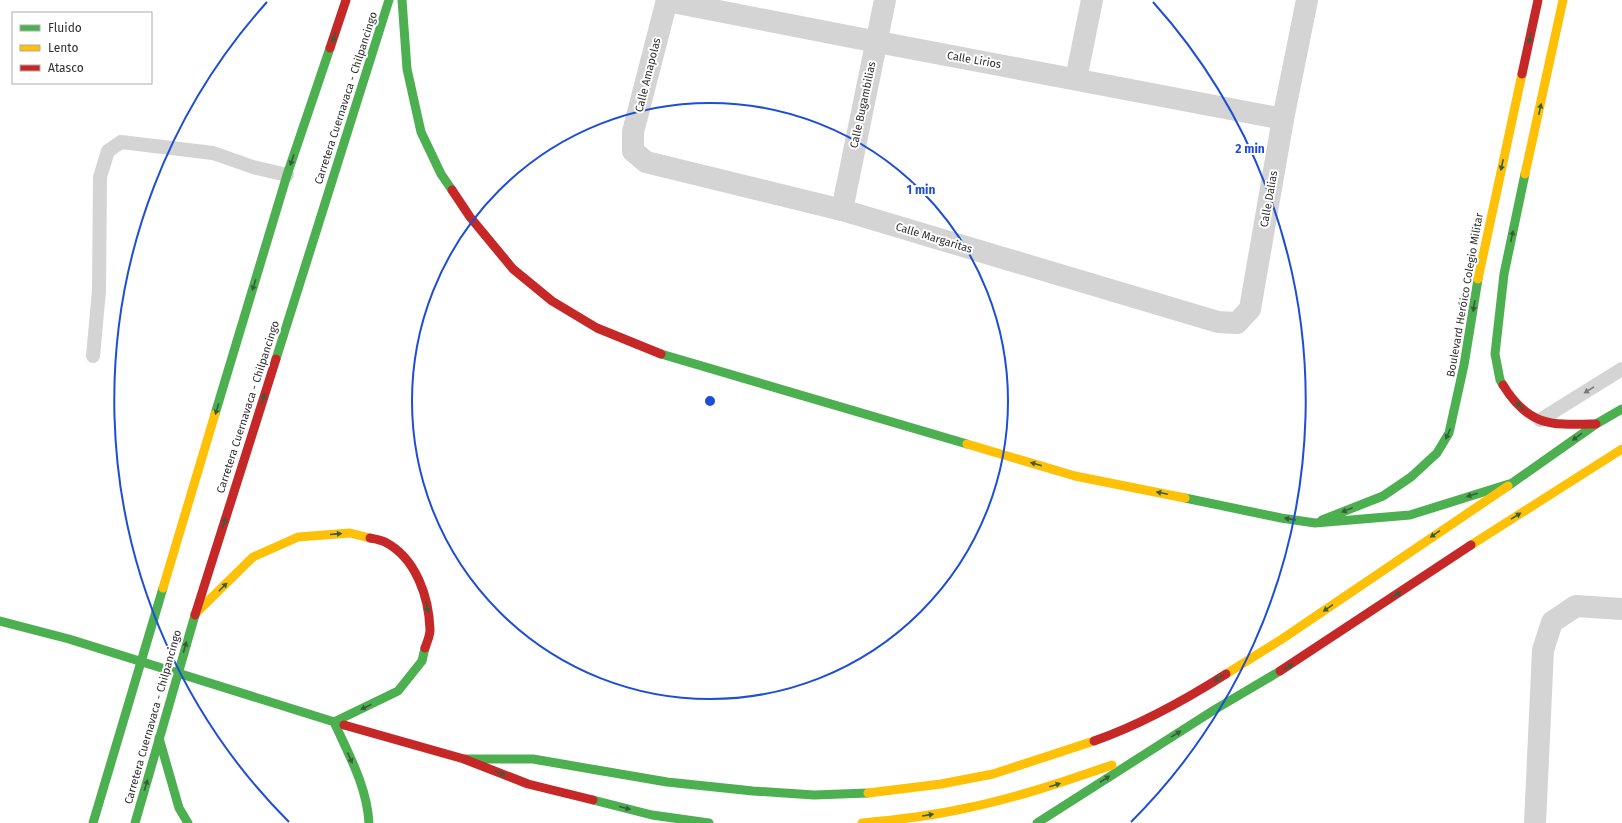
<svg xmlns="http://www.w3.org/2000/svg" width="1622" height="823" font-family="'Fira Sans',sans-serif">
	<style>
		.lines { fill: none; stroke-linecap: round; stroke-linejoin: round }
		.lane { stroke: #d4d4d4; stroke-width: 14 }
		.street { stroke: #d4d4d4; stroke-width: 22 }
		.fast { stroke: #4caf50; stroke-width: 9 }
		.slow { stroke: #ffc107; stroke-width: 9 }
		.jam { stroke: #c62828; stroke-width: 9 }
		.oneway { fill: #395c3b }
		.oneway2 { fill: #797979 }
		.ring { fill: none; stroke: #1d4ed8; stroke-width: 2 }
		.labels { text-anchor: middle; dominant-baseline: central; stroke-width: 4; stroke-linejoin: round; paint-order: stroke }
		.street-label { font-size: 11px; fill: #2f2f2f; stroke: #fff }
		.centre { fill: #1d4ed8; stroke: #fff; stroke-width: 2 }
		.ring-label { font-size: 12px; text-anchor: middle; font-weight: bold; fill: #1d4ed8; stroke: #fff; stroke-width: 4; stroke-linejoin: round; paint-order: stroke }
	</style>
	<rect width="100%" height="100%" fill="#fff"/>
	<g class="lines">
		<g class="lane">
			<path d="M93,356L99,291L100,177L108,151L121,142L213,153L253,167L287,175"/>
			<path d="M1540,420L1622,369"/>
		</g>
		<g class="street">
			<path d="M667,0L633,132V151L646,162L842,210L1218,322L1237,323L1250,309L1283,119L1307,0"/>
			<path d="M667,1C872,42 1077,79 1283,119"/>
			<path d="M1076,79L1092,0"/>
			<path d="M842,210L885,0"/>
			<path d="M1535,823L1543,650L1552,622L1576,606L1622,609"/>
		</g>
		<g class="fast">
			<path d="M402,0L407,69L421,132L441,174L452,190"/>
			<path d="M661,354L967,444"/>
			<path d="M276,359L389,0"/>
			<path d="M1503,385L1500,380L1495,354L1504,274L1525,174"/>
			<path d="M215,414L287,175L330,48"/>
			<path d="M1508,486L1596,424L1622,409"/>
			<path d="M1185,498L1281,518L1315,523L1410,515L1509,484"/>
			<path d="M1322,520L1383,496L1411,477L1437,453L1449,433L1464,365L1478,279"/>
			<path d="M0,621L69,639L344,725"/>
			<path d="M159,738L179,808L188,823"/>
			<path d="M464,759H533L667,782L753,791L814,795L868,793"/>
			<path d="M593,800L652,815L709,823"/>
			<path d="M93,823L163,588"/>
			<path d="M135,823L195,615"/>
			<path d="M369,823C367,787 349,755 334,722L398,691L422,661L425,648"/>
			<path d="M1037,823L1214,710L1280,671"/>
		</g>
		<g class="slow">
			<path d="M1525,174L1563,0"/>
			<path d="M1478,279L1522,74"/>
			<path d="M967,444L1075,476L1185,498"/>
			<path d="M1471,545L1622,449"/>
			<path d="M163,588L215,414"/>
			<path d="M195,614L253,557L298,537L350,533L370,538"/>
			<path d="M1226,674L1282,639L1508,486"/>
			<path d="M868,793L941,784L993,774L1094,741"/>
			<path d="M862,823C896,820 929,816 962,809C1013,799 1063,782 1112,765"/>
		</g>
		<g class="jam">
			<path d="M330,48L346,0"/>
			<path d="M1522,74L1538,0"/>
			<path d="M452,190L470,217L513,269L552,301L597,328L661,354"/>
			<path d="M1503,385C1529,427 1551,425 1596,424"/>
			<path d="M370,538C375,539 381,540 385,542C416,558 429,597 430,630C430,636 427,642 425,648"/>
			<path d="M195,615L276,359"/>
			<path d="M1280,671L1471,545"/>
			<path d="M344,725L464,759L528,784L593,800"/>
			<path d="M1094,741C1140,725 1185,700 1226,674"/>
		</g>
	</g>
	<defs><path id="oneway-solid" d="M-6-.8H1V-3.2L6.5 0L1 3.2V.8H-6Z"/></defs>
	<g class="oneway">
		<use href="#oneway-solid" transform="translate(334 37) rotate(109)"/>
		<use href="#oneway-solid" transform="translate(1530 38) rotate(102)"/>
		<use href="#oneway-solid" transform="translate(1540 109) rotate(-78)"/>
		<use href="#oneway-solid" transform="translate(292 160) rotate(109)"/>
		<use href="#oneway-solid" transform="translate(1502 165) rotate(102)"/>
		<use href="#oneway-solid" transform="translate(1512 236) rotate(-78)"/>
		<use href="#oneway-solid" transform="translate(254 285) rotate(107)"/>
		<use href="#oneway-solid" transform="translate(1474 306) rotate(99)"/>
		<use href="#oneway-solid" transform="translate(263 399) rotate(-72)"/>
		<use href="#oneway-solid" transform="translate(1520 406) rotate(-137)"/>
		<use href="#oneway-solid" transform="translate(217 409) rotate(107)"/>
		<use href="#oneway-solid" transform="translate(1448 434) rotate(114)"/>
		<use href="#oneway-solid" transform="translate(1577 437) rotate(144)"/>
		<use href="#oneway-solid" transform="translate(1036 464) rotate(-164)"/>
		<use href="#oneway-solid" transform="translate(1162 493) rotate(-168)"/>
		<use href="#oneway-solid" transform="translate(1472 495) rotate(163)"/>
		<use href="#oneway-solid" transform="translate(1347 510) rotate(158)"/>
		<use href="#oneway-solid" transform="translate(1516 516) rotate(-32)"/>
		<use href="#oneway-solid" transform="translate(1290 519) rotate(-172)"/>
		<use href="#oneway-solid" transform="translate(224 523) rotate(-72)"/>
		<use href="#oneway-solid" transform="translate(336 534) rotate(-5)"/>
		<use href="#oneway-solid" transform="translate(1435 534) rotate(146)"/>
		<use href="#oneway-solid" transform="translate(223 587) rotate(-45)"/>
		<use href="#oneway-solid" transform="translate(1396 595) rotate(-34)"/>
		<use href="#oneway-solid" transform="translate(427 607) rotate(80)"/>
		<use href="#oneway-solid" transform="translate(1328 608) rotate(146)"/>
		<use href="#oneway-solid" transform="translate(185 647) rotate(-74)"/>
		<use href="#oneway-solid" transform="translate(1288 667) rotate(-32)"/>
		<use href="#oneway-solid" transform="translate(1219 678) rotate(148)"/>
		<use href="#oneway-solid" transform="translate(366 707) rotate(154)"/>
		<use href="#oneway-solid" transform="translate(1176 734) rotate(-32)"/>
		<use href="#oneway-solid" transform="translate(350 758) rotate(66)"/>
		<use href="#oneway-solid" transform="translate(500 773) rotate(21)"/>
		<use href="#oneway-solid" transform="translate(1105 779) rotate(-33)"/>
		<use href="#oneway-solid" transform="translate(146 785) rotate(-74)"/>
		<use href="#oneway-solid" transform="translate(1055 785) rotate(-18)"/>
		<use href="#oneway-solid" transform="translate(625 808) rotate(14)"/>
		<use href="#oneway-solid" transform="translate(928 815) rotate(-9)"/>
	</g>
	<use class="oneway2" href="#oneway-solid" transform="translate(1589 390) rotate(148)"/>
	<g class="ring">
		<circle cx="710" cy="401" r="298"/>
		<path d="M289 822A596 596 0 0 1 267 2M1153 2A596 596 0 0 1 1131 822"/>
	</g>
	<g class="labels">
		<g class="street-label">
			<text transform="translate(974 60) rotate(10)">Calle Lirios</text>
			<text transform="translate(648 75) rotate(-76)">Calle Amapolas</text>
			<text transform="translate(346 98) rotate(-72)">Carretera Cuernavaca - Chilpancingo</text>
			<text transform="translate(863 105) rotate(-78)">Calle Bugambilias</text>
			<text transform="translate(1269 199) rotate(-80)">Calle Dalias</text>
			<text transform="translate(934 238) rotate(17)">Calle Margaritas</text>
			<text transform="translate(1465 295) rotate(-80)">Boulevard Heróico Colegio Militar</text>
			<text transform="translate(248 407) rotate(-72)">Carretera Cuernavaca - Chilpancingo</text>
			<text transform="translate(153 717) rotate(-74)">Carretera Cuernavaca - Chilpancingo</text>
		</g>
	</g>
	<circle cx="710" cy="401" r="6" class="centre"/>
	<g class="ring-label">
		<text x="1250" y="153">2 min</text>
		<text x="921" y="194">1 min</text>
	</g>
	<rect x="12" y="12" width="140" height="72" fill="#ffffff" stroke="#acacac"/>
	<rect x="20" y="25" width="20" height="6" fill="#4caf50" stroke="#acacac"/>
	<text x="48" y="32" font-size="12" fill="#2f2f2f">Fluido</text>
	<rect x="20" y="45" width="20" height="6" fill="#ffc107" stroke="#acacac"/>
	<text x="48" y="52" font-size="12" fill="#2f2f2f">Lento</text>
	<rect x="20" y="65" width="20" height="6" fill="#c62828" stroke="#acacac"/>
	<text x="48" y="72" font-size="12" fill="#2f2f2f">Atasco</text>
</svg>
